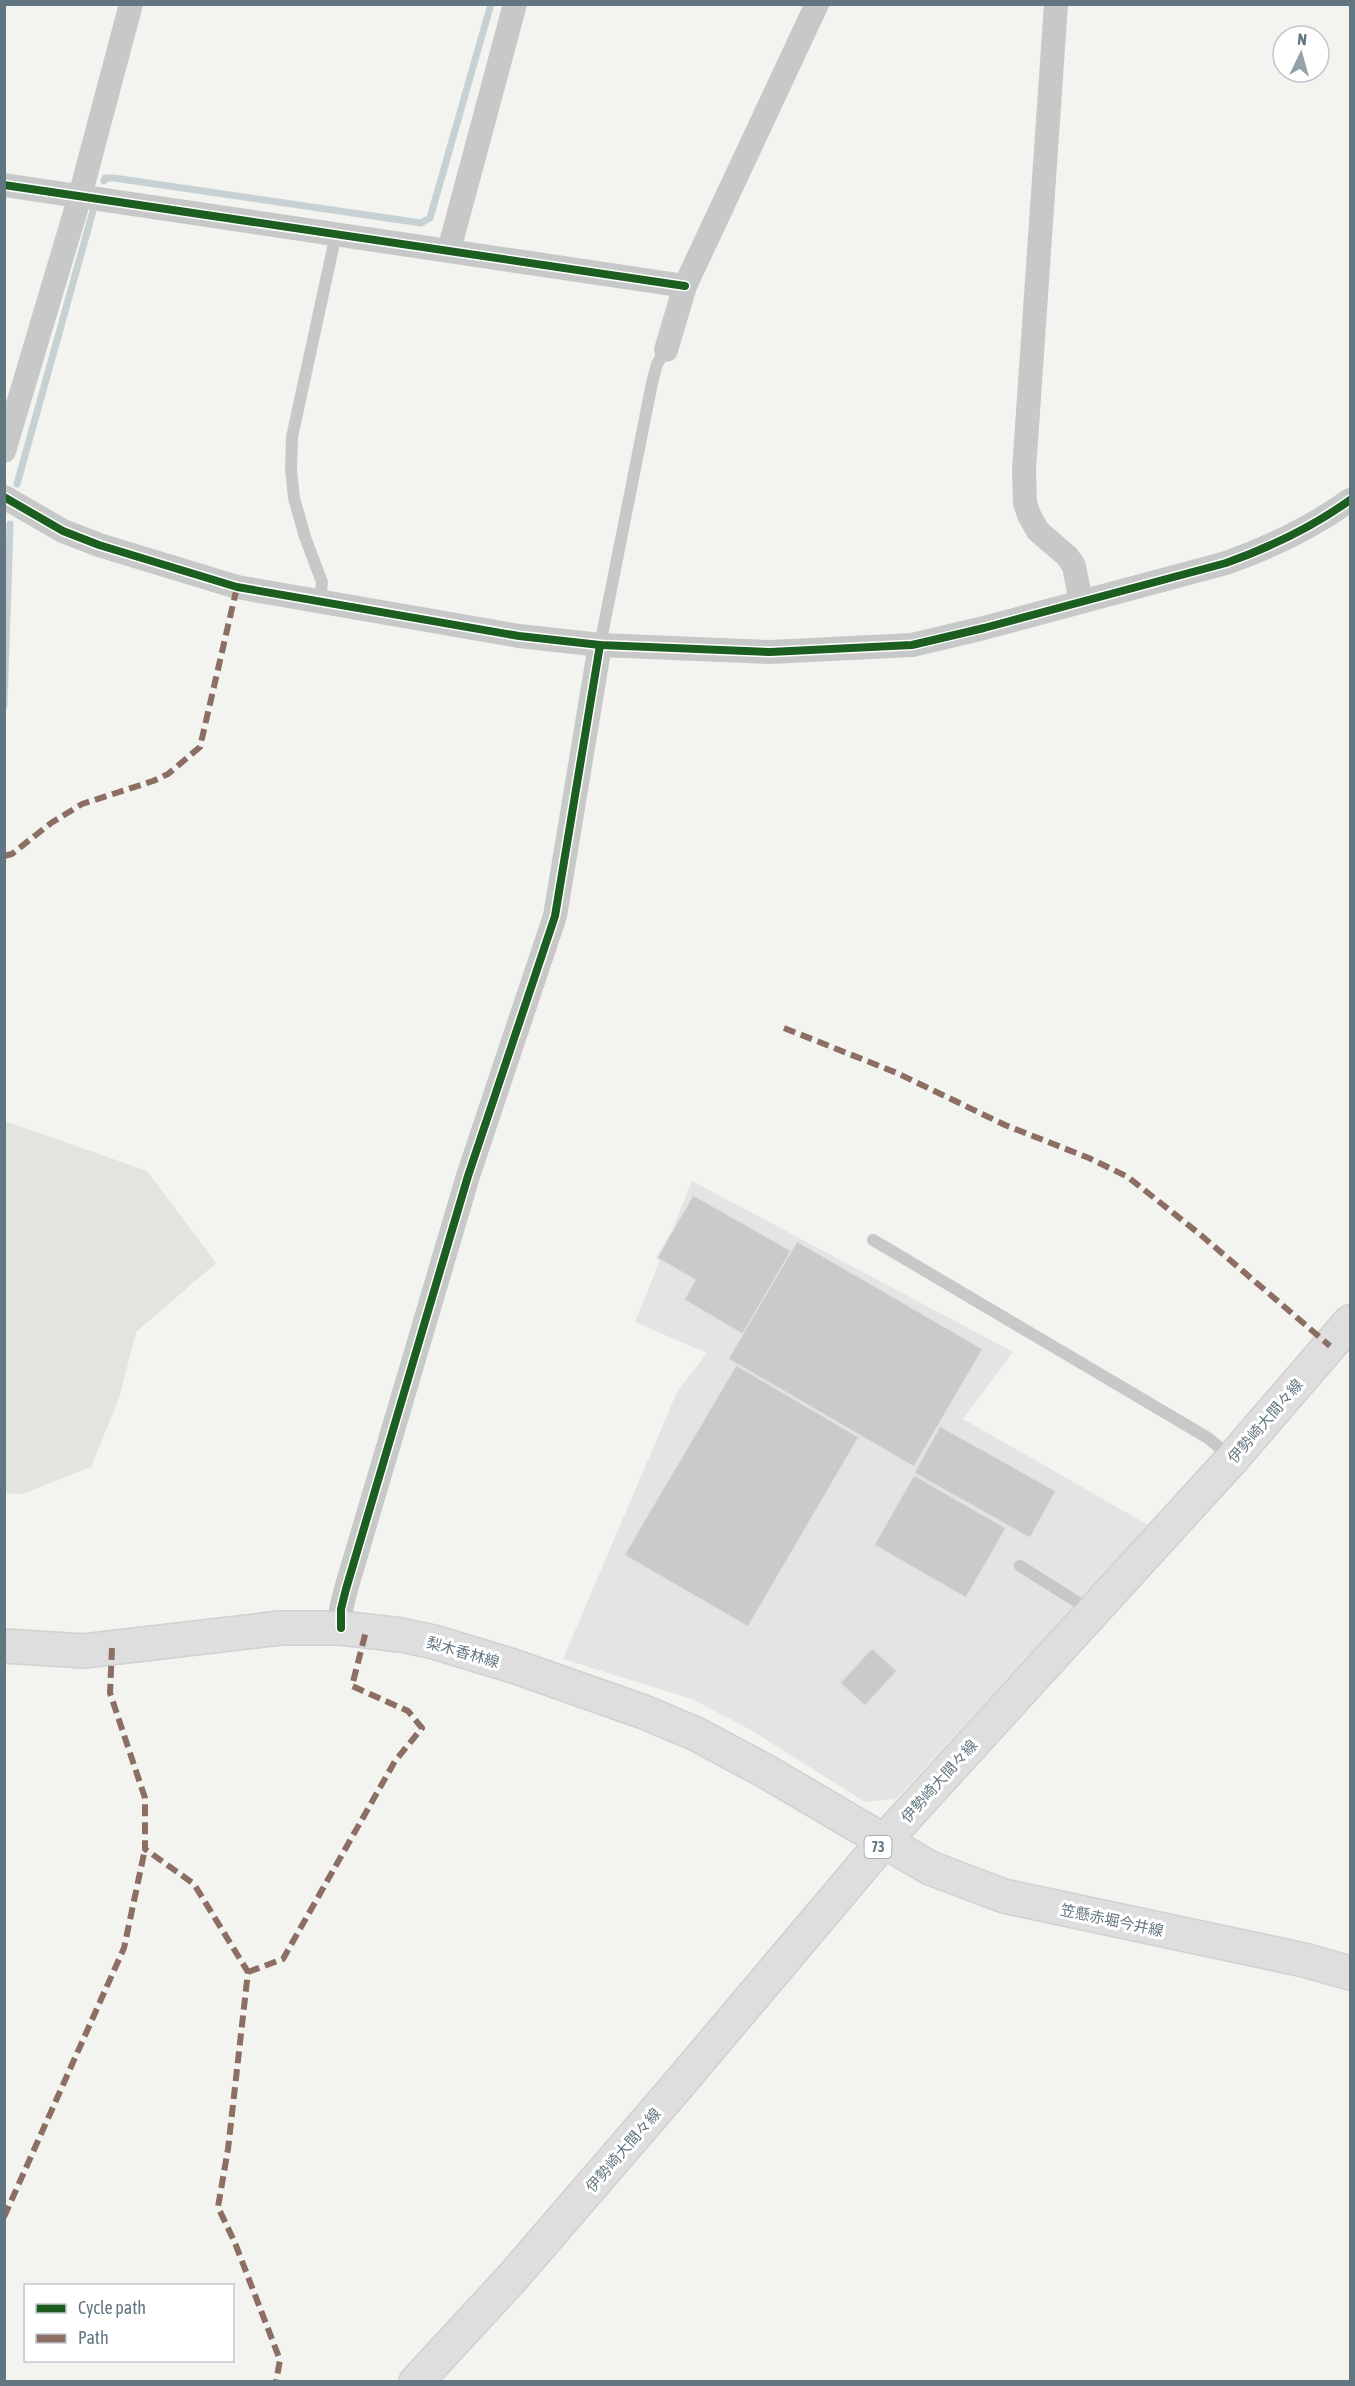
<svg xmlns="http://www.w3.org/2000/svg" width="1355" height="2386" font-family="'Asap Condensed','Noto Sans JP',sans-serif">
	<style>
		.built { fill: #e3e4e3 }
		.green { fill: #e1e5de }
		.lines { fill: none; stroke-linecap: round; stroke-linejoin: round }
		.stream { stroke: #c7d1d3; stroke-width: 7 }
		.building { fill: #c9cbcb; stroke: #e2e2e0; stroke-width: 1.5 }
		.secondary-casing { stroke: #d0d1d1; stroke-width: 36 }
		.primary-casing { stroke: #d0d0d0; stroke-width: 36 }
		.service { stroke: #c7c8c8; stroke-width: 12 }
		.minor { stroke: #c7c8c8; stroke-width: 24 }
		.secondary { stroke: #dddedd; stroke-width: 33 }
		.primary { stroke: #dddedd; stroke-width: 33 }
		.quiet { stroke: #8d6e63; stroke-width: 6; stroke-dasharray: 12 6; stroke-linecap: butt }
		.cycleway-casing { stroke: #fff; stroke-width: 11 }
		.cycleway { stroke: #1b5e20; stroke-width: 8 }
		.labels { text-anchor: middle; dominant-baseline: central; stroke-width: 6; stroke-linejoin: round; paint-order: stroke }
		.shield { fill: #fff; stroke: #919fa7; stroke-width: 1.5 }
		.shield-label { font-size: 14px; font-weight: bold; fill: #627681 }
		.street-label { font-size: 15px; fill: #627681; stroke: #fff }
	</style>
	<rect width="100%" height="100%" fill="#f3f3f0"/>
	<path class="built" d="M692,1181L1013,1352L963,1419L1150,1526L896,1799L865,1802L751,1730L692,1699L563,1659L677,1392L707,1353L635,1322Z"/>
	<path class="green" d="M5,1121L147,1171L216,1263L136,1332L119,1398L91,1467L22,1494L4,1493Z"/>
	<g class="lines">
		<g class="stream">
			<path d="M104,181L105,178H114L421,223L430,218L491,4"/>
			<path d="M17,484L93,211"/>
			<path d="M4,706L10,524"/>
		</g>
	</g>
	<g class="building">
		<path d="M693,1195L792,1251L744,1335L684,1300L695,1280L657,1258Z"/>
		<path d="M797,1241L983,1349L914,1467L728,1359Z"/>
		<path d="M736,1365L859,1437L748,1627L624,1555Z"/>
		<path d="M940,1426L1056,1491L1030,1538L914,1473Z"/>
		<path d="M914,1475L1006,1528L966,1598L874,1545Z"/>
		<path d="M872,1648L897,1671L865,1706L840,1683Z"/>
	</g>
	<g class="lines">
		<defs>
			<path id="secondary" d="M4,1646L84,1651L280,1628H341L401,1635L434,1642L513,1666L644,1712L696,1734L767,1772L930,1868L1004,1896L1304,1960L1350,1973"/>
			<path id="primary" d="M416,2382L512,2278L673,2091L883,1842L1233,1458L1350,1322"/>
		</defs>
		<use href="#secondary" class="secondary-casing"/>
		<use href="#primary" class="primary-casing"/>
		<g class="service">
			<path d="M320,602L322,582L305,537L294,498L291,469L292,437L336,234"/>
			<path d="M600,645L652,383L657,364L666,350"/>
			<path d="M873,1240L1208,1438L1231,1457"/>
			<path d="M1020,1566L1079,1603L1090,1613"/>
		</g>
		<g class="minor">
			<path d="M1056,4L1024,470L1025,503L1029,515L1038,531L1067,556L1074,566L1081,602"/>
			<path d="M4,185L685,286"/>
			<path d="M449,250L515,4"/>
			<path d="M666,350L685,286L817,4"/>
			<path d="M4,451L80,196L131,4"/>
			<path d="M4,497L63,531L99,545L237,587L519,636L600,645L770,652L912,645L984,628L1226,563C1271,547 1311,528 1350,500"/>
			<path d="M341,1628V1609L346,1589L468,1176L555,916L600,645"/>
		</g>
		<use href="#secondary" class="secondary"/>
		<use href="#primary" class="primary"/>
		<g class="quiet">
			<path d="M4,856L12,854L51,823L82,804L153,781L168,774L200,747L237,587"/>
			<path d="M784,1028L897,1073L1005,1125L1089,1158L1128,1177L1202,1236L1330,1346"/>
			<path d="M112,1648L110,1693L145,1798V1849L194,1884L248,1972L228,2149L218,2207L235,2243L280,2360L276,2382"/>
			<path d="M248,1972L283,1959L395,1761L422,1728L408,1711L352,1686L366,1631"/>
			<path d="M4,2217L124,1948L145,1849"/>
		</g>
		<defs>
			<g id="cycleway">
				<path d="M4,185L685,286"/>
				<path d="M4,497L63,531L99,545L237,587L519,636L600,645L770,652L912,645L984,628L1226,563C1271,547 1311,528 1350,500"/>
				<path d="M341,1628V1609L346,1589L468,1176L555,916L600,645"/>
			</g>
		</defs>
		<use href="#cycleway" class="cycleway-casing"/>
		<use href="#cycleway" class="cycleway"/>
	</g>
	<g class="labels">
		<rect class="shield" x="864.5" y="1836" width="27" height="22" rx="4.5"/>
		<g class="shield-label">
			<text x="878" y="1847">73</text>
		</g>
		<g class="street-label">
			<text transform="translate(1265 1421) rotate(-49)">伊勢崎大間々線</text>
			<text transform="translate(463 1652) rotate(16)">梨木香林線</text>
			<text transform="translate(939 1781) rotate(-48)">伊勢崎大間々線</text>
			<text transform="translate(1112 1920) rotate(12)">笠懸赤堀今井線</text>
			<text transform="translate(623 2150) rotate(-49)">伊勢崎大間々線</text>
		</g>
	</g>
	<rect width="1355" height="2386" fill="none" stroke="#627681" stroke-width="12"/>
	<rect x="24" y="2284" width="210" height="78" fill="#ffffff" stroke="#c0c8cd" stroke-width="1.5"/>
	<rect x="36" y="2304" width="30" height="9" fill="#1b5e20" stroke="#c0c8cd" stroke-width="1.5"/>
	<text x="78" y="2314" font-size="18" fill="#627681">Cycle path</text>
	<rect x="36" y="2334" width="30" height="9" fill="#8d6e63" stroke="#c0c8cd" stroke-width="1.5"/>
	<text x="78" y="2344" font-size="18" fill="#627681">Path</text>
	<g transform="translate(1301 54) rotate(5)"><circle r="28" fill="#ffffff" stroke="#c0c8cd" stroke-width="1.5"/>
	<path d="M0-4.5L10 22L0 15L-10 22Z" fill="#95a2a8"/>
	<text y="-9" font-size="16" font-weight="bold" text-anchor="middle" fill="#627681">N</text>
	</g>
</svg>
